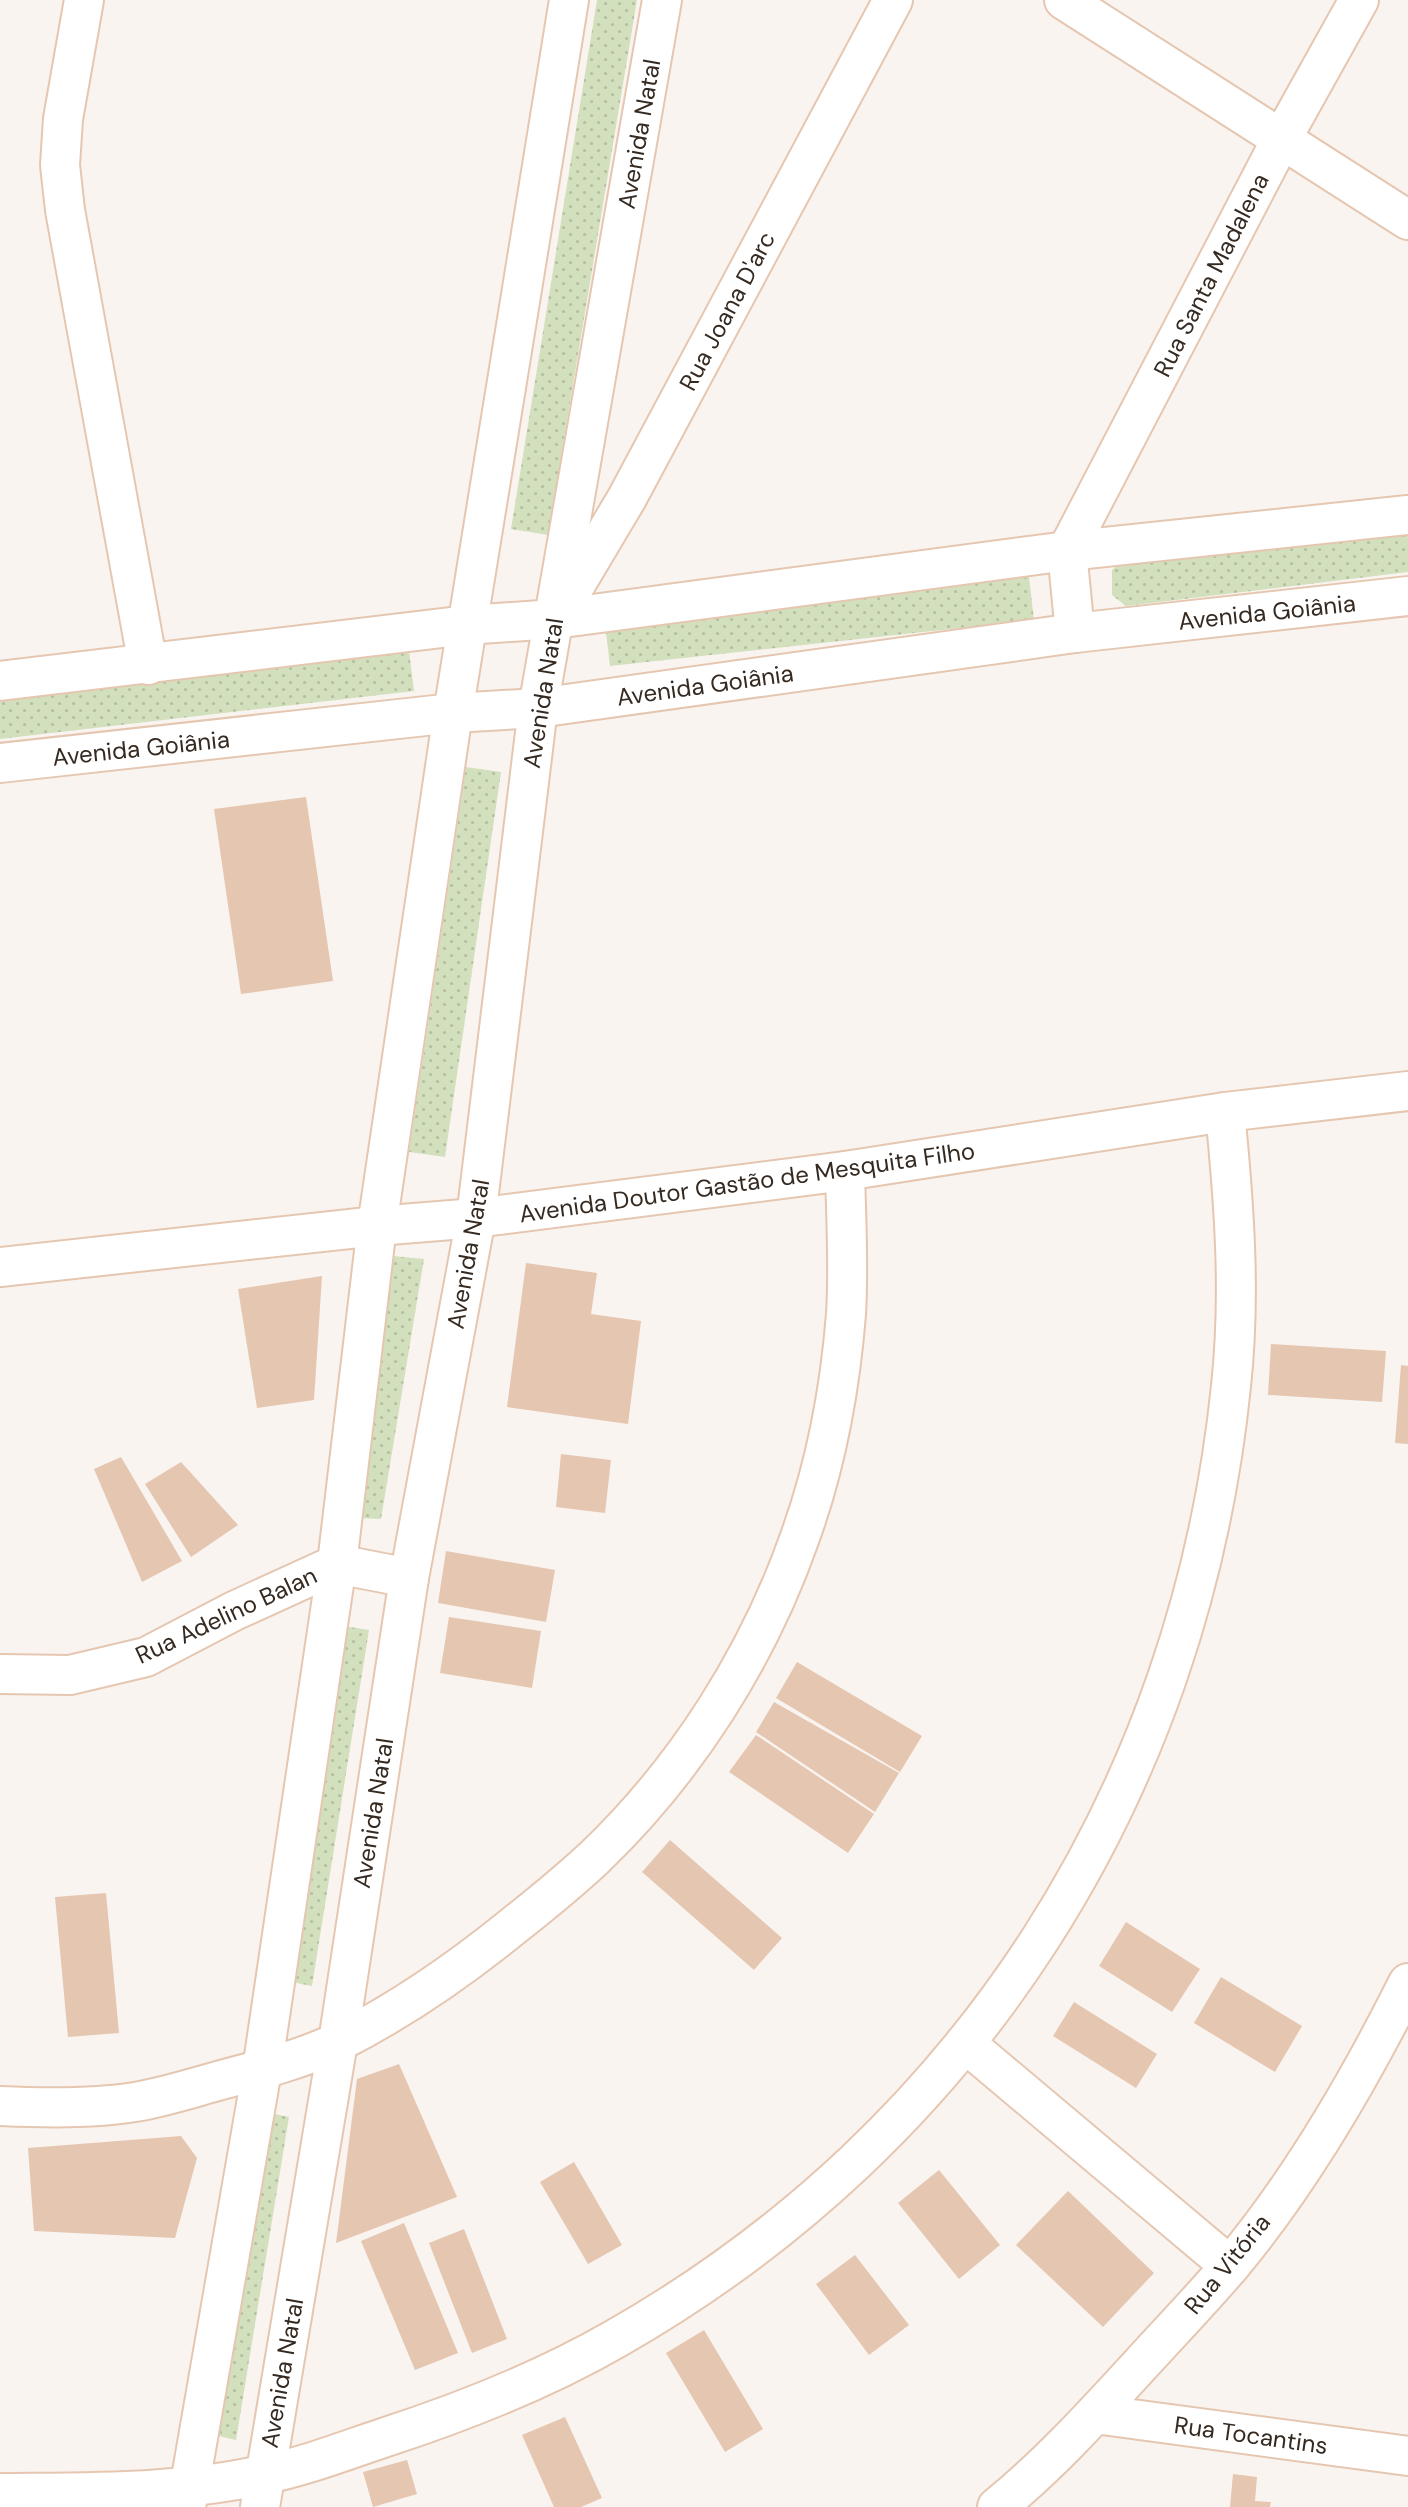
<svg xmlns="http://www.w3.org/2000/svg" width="1408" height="2507" font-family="'DM Sans',sans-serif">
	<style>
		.grass { fill: url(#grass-dots) }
		.building { fill: #e5c6b1 }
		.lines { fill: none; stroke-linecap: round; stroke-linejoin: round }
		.street-casing { stroke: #e5c7b1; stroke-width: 42 }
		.secondary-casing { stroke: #e5c7b1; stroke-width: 42 }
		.street { stroke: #fff; stroke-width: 38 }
		.secondary { stroke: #fff; stroke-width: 38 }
		.labels { text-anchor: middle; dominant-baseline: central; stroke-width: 6; stroke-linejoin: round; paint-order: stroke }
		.street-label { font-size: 24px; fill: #352a21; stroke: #fff }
	</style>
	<defs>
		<pattern id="grass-dots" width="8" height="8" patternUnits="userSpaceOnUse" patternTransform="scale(1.75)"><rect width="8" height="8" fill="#d2e0bd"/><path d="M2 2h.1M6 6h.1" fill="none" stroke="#b5c0a2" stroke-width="1.8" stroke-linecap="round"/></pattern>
	</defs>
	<rect width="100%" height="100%" fill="#faf4f0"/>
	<g class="grass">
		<path d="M597,0H637L548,535L511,529Z"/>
		<path d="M1408,524V572L1126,606L1112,595V570L1124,560Z"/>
		<path d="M1029,577L1034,620L610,666L605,624Z"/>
		<path d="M408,643L414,691L0,739V693Z"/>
		<path d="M466,767L501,772L445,1157L409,1152Z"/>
		<path d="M393,1256L424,1259L381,1519L355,1518Z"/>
		<path d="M343,1626L369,1630L312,1986L286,1981Z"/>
		<path d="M261,2111L289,2117L236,2440L210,2434Z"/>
	</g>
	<g class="building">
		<path d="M306,797L333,981L241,994L214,809Z"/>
		<path d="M526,1263L597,1273L591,1314L641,1321L628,1424L507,1407Z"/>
		<path d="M322,1276L314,1400L257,1408L238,1289Z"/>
		<path d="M1271,1344L1386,1351L1382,1402L1268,1395Z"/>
		<path d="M1401,1365L1408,1366V1444L1395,1443Z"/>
		<path d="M561,1454L611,1460L605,1513L556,1507Z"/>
		<path d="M121,1457L182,1561L142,1582L94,1469Z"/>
		<path d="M181,1462L238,1525L191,1557L145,1484Z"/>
		<path d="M446,1551L555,1570L546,1622L438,1603Z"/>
		<path d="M449,1617L541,1631L532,1688L440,1673Z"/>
		<path d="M797,1662L922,1736L900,1772L776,1698Z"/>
		<path d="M774,1702L899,1773L875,1812L756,1732Z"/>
		<path d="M756,1735L874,1814L848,1853L729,1772Z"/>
		<path d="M670,1840L782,1938L754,1970L642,1872Z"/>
		<path d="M106,1893L119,2033L68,2037L55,1897Z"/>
		<path d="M1126,1922L1200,1969L1172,2012L1099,1966Z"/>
		<path d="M1221,1977L1302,2026L1275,2072L1194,2023Z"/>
		<path d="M1074,2002L1157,2054L1136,2088L1053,2036Z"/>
		<path d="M399,2064L457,2197L336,2243L357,2079Z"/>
		<path d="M181,2136L197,2158L175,2238L34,2231L28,2148Z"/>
		<path d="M574,2162L622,2245L588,2264L540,2182Z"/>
		<path d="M939,2170L1000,2245L959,2279L898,2203Z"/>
		<path d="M1068,2191L1154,2273L1103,2327L1016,2245Z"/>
		<path d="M404,2223L458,2353L415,2370L361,2241Z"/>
		<path d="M464,2229L507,2339L472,2353L429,2243Z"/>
		<path d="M855,2255L909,2325L869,2355L816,2284Z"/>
		<path d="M704,2330L763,2429L725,2452L666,2353Z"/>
		<path d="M565,2417L602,2498L581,2507H554L522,2435Z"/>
		<path d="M407,2460L417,2494L373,2507L363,2472Z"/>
		<path d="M1233,2474L1257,2477L1255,2501L1271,2502L1270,2507H1230Z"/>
	</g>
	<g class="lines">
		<defs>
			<g id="street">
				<path d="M84,0L63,119L60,165L65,210L148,665"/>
				<path d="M555,619L1067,551L1408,515"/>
				<path d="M555,619L627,498L893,0"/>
				<path d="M1075,633L1067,551L1281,140L1359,0"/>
				<path d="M538,708L1075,633L1408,596"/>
				<path d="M0,1267L377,1226L476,1218L845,1171L1225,1112L1408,1091"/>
				<path d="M0,1674L70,1675L146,1657L234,1611L337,1564L409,1578"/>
				<path d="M965,2043L1230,2266"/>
				<path d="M0,2106C44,2108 91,2109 135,2102C165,2097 195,2087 225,2079C263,2069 305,2058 340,2041C401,2010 459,1970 512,1927C540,1905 568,1882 594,1858C686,1770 758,1657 800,1537C826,1465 840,1390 846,1314C849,1267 846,1218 845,1171"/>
				<path d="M1095,2414L1408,2456"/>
				<path d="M0,2493C87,2492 177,2494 262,2475C303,2467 344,2451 383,2438C463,2412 542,2381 615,2339C970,2137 1190,1790 1231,1386C1241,1294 1234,1203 1225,1112"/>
			</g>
			<g id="secondary">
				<path d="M1064,0L1408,220"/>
				<path d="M0,681L467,625L555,619"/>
				<path d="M0,763L453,713L538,708"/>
				<path d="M186,2507L262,2070L337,1564L377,1226L453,713L569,0"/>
				<path d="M260,2507L338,2042L409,1578L476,1218L538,708L662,0"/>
				<path d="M997,2507C1049,2465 1095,2414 1140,2365C1170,2332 1201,2300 1230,2266C1298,2185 1360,2079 1408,1983"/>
			</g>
		</defs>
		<use href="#street" class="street-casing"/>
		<use href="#secondary" class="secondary-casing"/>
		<use href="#street" class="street"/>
		<use href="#secondary" class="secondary"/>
	</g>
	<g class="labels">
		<g class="street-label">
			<text transform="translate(639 134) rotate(-80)">Avenida Natal</text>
			<text transform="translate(1211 275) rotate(-63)">Rua Santa Madalena</text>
			<text transform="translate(727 311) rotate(-62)">Rua Joana D'arc</text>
			<text transform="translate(1267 612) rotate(-6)">Avenida Goiânia</text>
			<text transform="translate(705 685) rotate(-8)">Avenida Goiânia</text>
			<text transform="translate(543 693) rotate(-81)">Avenida Natal</text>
			<text transform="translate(141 748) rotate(-6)">Avenida Goiânia</text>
			<text transform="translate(747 1182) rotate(-8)">Avenida Doutor Gastão de Mesquita Filho</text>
			<text transform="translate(468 1254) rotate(-80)">Avenida Natal</text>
			<text transform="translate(226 1615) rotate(-25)">Rua Adelino Balan</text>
			<text transform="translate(373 1813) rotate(-81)">Avenida Natal</text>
			<text transform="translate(1227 2264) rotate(-51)">Rua Vitória</text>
			<text transform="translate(282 2373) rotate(-80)">Avenida Natal</text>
			<text transform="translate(1251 2435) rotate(8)">Rua Tocantins</text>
		</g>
	</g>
</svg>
